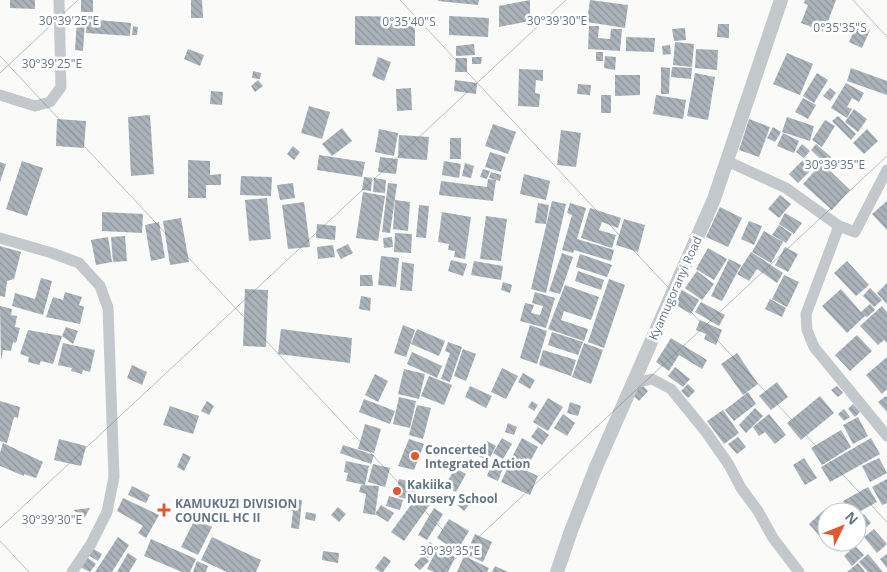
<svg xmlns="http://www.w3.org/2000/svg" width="887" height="572" font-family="'Open Sans',sans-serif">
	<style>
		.building { fill: url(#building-back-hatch) }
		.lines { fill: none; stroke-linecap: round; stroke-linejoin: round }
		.minor { stroke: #c3c8cc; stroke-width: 11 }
		.tertiary { stroke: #c3c8cc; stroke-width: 14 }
		.ticks { fill: none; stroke: #657683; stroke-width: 1; stroke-opacity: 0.45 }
		.poi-dot { fill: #e4572e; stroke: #fff; stroke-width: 2 }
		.labels { text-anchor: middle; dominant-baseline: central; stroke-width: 5; stroke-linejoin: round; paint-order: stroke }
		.street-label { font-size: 12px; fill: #657683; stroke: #fff }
		.poi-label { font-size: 12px; font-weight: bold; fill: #657683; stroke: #fff; text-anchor: start }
		.ticks-label { font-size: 12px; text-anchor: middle; fill: #657683; stroke: #fff; stroke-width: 5; stroke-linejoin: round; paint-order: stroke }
	</style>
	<defs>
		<pattern id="building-back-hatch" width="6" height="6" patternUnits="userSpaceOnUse" patternTransform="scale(1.25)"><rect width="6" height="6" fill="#aab3b9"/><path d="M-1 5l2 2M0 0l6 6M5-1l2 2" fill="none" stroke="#8e969c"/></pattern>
	</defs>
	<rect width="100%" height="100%" fill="#fafaf8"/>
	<g class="building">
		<path d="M10,0H35V9L10,8Z"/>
		<rect x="81" y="0" width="12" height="12"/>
		<path d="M191,0H202L203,18H191Z"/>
		<path d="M438,0H479L478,5L438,1Z"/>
		<path d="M530,0V21L499,27V6Z"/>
		<path d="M590,0L628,5L625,28L587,22Z"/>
		<path d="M805,0H836L824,32L801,23L808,5L804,3Z"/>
		<path d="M355,16L415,17V46L355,45Z"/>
		<path d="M449,16L489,18L488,37L449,35Z"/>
		<path d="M77,19H85L83,51L75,50Z"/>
		<path d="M87,19L131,23L130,36L86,33Z"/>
		<path d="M718,24H729V38L717,37Z"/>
		<path d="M857,24L870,30L862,48L849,42Z"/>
		<path d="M133,26L138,27L137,35H132Z"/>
		<path d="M589,26H599L598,38L610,39L611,29H622L620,51L588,49Z"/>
		<path d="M685,28L686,40L674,41L672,29Z"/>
		<path d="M626,37L655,38L654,52L626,51Z"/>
		<path d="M675,42L694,44L692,67L673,65Z"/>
		<path d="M474,44L475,55L456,56V46Z"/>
		<path d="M670,45L671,54L663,55L662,46Z"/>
		<path d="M188,49L204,55L200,66L184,59Z"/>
		<path d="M696,49L718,50L717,70L695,68Z"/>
		<rect x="596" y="52" width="7" height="9"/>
		<path d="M787,53L813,64L800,95L773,84Z"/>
		<path d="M605,56L616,57L615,70L604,68Z"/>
		<path d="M378,57L391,62L384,81L372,76Z"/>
		<path d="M472,57H482L481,64H472Z"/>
		<path d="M456,58H467V72H455Z"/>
		<path d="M661,67L670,68L669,94H661Z"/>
		<path d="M672,67L692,68L691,79L671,77Z"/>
		<path d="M851,68L887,81V95L847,81Z"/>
		<path d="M519,69L543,70V81L536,80L535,93L540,94L539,107L518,106Z"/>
		<path d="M253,71L261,73L260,79L252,78Z"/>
		<path d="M695,73L715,77L708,120L687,116Z"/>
		<path d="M817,73L828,80L814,103L803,96Z"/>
		<path d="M615,75H640V95L615,96Z"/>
		<path d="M258,80L263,86L255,92L251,86Z"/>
		<path d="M455,80L477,83L476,94L454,91Z"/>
		<path d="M846,83L864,93L859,102L852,98L847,107L852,109L847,118L831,108Z"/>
		<path d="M578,84L591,85L590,95L577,94Z"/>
		<path d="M411,88L412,110L397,111L396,89Z"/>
		<path d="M830,88L836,93L830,101L823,96Z"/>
		<path d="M211,91L223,92L222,105L210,104Z"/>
		<rect x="601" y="95" width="10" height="18"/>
		<path d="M656,95L686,100L683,119L653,114Z"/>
		<path d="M803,98L816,105L808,119L795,112Z"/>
		<path d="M309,106L330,112L322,139L301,133Z"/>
		<path d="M854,109L867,119L858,132L845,122Z"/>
		<path d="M150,115L154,174L131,176L128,117Z"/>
		<path d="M838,116L856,134L851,140L832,121Z"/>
		<path d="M787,117L814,126L810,141L782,132Z"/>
		<path d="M57,119L86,121L84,148L56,146Z"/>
		<path d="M749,119L770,127L759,157L739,150Z"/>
		<path d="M825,120L835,126L822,147L812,140Z"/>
		<path d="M493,124L516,132L508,154L485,146Z"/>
		<path d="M773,127L781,132L775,142L767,138Z"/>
		<path d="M342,128L352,141L332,156L322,144Z"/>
		<path d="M379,129L398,133L394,156L375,152Z"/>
		<path d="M867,129L878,141L864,154L853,143Z"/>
		<path d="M561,130L581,133L576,167L557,165Z"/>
		<path d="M783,133L799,141L794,153L777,146Z"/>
		<path d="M399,135L429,137L427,160L398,158Z"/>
		<rect x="450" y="138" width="11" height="21"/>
		<path d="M802,144L810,151L804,158L796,152Z"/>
		<path d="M816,144L831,157L825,163L811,150Z"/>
		<path d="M293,146L300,152L294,160L287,154Z"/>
		<path d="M490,152L506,157L501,172L485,167Z"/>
		<path d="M319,155L365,162L362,177L317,170Z"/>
		<path d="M380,157L398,159L396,174L378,172Z"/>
		<path d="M806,157L815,166L798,183L789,174Z"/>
		<path d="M188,160L210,161V175L221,174V185H206V198H188Z"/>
		<path d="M22,161L43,168L27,216L6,209Z"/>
		<path d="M444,161L461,164L459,178L442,175Z"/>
		<path d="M0,162L6,164L0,182Z"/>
		<path d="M465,163L474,166L471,178L462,176Z"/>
		<path d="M822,163L850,190L832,210L803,184Z"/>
		<path d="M483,169L490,171L487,179L480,177Z"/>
		<path d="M491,172L501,175L500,181L489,178Z"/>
		<path d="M524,174L550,181L546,200L520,194Z"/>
		<path d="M241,176L272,177L271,196L240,195Z"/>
		<path d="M364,177L372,178L371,191L362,190Z"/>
		<path d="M374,178L386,180L385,193L373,192Z"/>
		<path d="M488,179L496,180L493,201L439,195L441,181L487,187Z"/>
		<path d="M293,183L295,198L280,200L277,185Z"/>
		<path d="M388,183L397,184L390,233L382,232Z"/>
		<path d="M363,192L385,196L378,241L356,238Z"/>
		<path d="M780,195L791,204L779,218L768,209Z"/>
		<path d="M267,198L271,239L249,241L245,200Z"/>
		<path d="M395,200L410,202L408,231L393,229Z"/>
		<path d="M552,201L566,204L546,293L531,289Z"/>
		<path d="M887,201V230L872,214Z"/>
		<path d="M304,202L310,247L288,249L282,205Z"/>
		<path d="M538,203L549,205L546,224L535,223Z"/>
		<path d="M570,203L586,208L577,239L614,250L611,261L574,250L573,253L562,250L572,215L567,213Z"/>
		<path d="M419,205L429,206L426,238L416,237Z"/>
		<path d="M720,207L742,218L728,247L706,237Z"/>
		<path d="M590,208L621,218L618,228L602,222L599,230L616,235L612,248L581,238Z"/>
		<path d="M102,212L143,214L142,233L102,231Z"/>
		<path d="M442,212L471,217L465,259L454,257L455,251L448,250L449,244L438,242Z"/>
		<path d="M785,213L802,223L794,234L779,224Z"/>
		<path d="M486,216L507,219L501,261L480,259Z"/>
		<path d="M181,218L189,262L170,265L163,221Z"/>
		<path d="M624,219L645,225L638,252L616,245Z"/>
		<path d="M749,221L762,226L754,245L741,239Z"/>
		<path d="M159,222L165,258L151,261L145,225Z"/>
		<path d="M317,224L336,226L335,240L316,238Z"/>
		<path d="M779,225L792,234L786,243L772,235Z"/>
		<path d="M764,231L783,242L771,263L752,252Z"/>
		<path d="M395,233L412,234L411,253L394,252Z"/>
		<path d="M125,236L127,261L113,262L111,237Z"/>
		<path d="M108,237L112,262L96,265L91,240Z"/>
		<path d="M392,237L393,247L384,248L383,238Z"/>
		<path d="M348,244L353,253L341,259L336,250Z"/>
		<path d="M333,245L335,257L318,259L317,247Z"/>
		<path d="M0,246L21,252L14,279L7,281L5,297L0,296Z"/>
		<path d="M785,247L798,254L788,272L775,265Z"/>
		<path d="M708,248L727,259L714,280L696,269Z"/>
		<path d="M751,252L783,273L777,283L757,269L749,281L737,274Z"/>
		<path d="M562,253L573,257L560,294L549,291Z"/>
		<path d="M580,254L612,265L607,277L576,267Z"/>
		<path d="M381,256L399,258L396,287L378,285Z"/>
		<path d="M729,259L741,265L722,301L711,296Z"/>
		<path d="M451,260L467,264L463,276L448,271Z"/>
		<path d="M474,261L503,266L501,280L471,275Z"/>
		<path d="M847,261L869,285L856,296L834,273Z"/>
		<path d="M402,262L414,264L412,291L400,290Z"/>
		<path d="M578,271L604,280L601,290L575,281Z"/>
		<path d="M697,271L714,284L702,300L685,288Z"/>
		<path d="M360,275H372L373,286H360Z"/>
		<path d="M784,275L799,282L787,307L772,299Z"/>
		<path d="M41,278L52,281L43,315L12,306L15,293L35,299Z"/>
		<path d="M609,279L625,285L604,348L588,342Z"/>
		<path d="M503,282L512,285L510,293L501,290Z"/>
		<path d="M887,283V304L877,293Z"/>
		<path d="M565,285L599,297L591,320L564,311L561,320L588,329L584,341L548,329Z"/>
		<path d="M870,288L882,300L874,307L863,296Z"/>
		<path d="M245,289L268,290L266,347L243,346Z"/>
		<path d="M841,289L861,312L870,304L875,310L867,317L865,316L847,333L822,306Z"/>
		<path d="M682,290L699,300L691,314L674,304Z"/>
		<path d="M65,292L82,297L79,305L84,307L80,324L46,317L53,297L63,300Z"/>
		<path d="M535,292L555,298L546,328L520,321L525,303L534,305L531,313L540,315L543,306L532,303Z"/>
		<path d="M361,296L371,298L370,311L359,309Z"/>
		<path d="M770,299L786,308L782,317L765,309Z"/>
		<path d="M701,302L725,315L719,326L695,312Z"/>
		<path d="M0,306L12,309L11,315L17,316L15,327L20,328L16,343L13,342L11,351L3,350L1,361Z"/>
		<path d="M882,306L887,312V343L884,340L878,345L860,326Z"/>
		<path d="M700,320L722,330L716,345L704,339L706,334L696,330Z"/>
		<path d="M403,325L415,330L406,357L394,353Z"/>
		<path d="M530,325L547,331L537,364L520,358Z"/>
		<path d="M66,327L78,331L73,344L62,336L53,364L41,361L39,365L28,362L29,357L20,354L28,330L62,336Z"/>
		<path d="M281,329L352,338L350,363L278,354Z"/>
		<path d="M417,329L445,341L439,356L411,344Z"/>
		<path d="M552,332L583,342L578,355L548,345Z"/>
		<path d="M857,335L872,351L850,371L835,355Z"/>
		<path d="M671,338L707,360L702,369L679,355L669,371L656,362Z"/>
		<path d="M448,342L462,347L450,382L441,379L450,353L445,351Z"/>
		<path d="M63,343L95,350L90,372L83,370L82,374L71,371L72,368L58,365Z"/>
		<path d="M584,343L603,350L591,384L572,377Z"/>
		<path d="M463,349L476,354L466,381L454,376Z"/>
		<path d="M543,350L576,360L571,376L539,365Z"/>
		<path d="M412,352L442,366L437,378L407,364Z"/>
		<path d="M737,353L758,384L743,395L721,364Z"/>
		<path d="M887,357V389L882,394L866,375Z"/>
		<path d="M132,365L147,372L142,385L127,378Z"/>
		<path d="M675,367L690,379L683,387L668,376Z"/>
		<path d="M502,368L518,376L506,399L491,392Z"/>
		<path d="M404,369L425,374L419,399L398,394Z"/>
		<path d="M523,373L535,380L530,389L518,382Z"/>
		<path d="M375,374L388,381L378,402L365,395Z"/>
		<path d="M429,376L452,385L444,405L421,396Z"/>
		<path d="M777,382L788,397L771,410L759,396Z"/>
		<path d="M640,383L648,391L639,401L630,393Z"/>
		<path d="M688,384L695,391L688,398L681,391Z"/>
		<path d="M470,386L492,396L486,408L465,397Z"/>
		<path d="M837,386L843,393L838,397L831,390Z"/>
		<path d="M748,392L756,404L734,421L725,410Z"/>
		<path d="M820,396L834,413L801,440L787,423Z"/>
		<path d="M886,396L887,397V412L878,402Z"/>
		<path d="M399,397L416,401L410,428L393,424Z"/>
		<path d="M548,398L563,407L548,431L533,422Z"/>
		<path d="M364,399L395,411L390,424L359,412Z"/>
		<path d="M0,401L20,407L18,418L14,417L7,443L0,441Z"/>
		<path d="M207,401L214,406L209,415L201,411Z"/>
		<path d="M532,401L538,405L534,411L528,407Z"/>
		<path d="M570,402L581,406L578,416L567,413Z"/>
		<path d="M853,404L860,412L855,417L848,409Z"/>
		<path d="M417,405L431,408L423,439L409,435Z"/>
		<path d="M170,406L199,416L193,434L163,425Z"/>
		<path d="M755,408L763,416L746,433L739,425Z"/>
		<path d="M844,409L850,417L844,421L838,414Z"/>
		<path d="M723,410L739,433L724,444L707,421Z"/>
		<path d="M563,414L575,423L567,436L554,428Z"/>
		<path d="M769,414L786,435L775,444L765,432L759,436L753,427Z"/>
		<path d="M858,417L868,436L853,444L843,425Z"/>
		<path d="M508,423L517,427L514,435L505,432Z"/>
		<path d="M365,424L381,429L374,453L358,449Z"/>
		<path d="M538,427L549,435L542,445L531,437Z"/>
		<path d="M841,430L851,447L822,465L811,448Z"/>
		<path d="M738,437L746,447L737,454L728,444Z"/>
		<path d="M502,438L512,444L503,459L493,453Z"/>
		<path d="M522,438L538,447L526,469L510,461Z"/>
		<path d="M871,438L880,454L830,482L821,467Z"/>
		<path d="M59,439L86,446L81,466L54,460Z"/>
		<path d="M409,439L424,444L414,470L398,466Z"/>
		<path d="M487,441L496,446L488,461L479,456Z"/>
		<path d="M3,443L43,462L36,478L24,474V476L0,466V453Z"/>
		<path d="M343,445L374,455L371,464L340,453Z"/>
		<path d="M183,453L191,457L184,471L177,467Z"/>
		<path d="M804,458L817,478L805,485L793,465Z"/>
		<path d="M879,458L887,473L870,482L862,466Z"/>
		<path d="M346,461L369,466L365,485L346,481L348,473L344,472Z"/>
		<path d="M492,463L503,468L498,481L487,476Z"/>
		<path d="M510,463L538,476L530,495L501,482Z"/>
		<path d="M373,464L390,468L385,487L368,482Z"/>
		<path d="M455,468L466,474L456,492L445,486Z"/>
		<path d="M399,479L417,483L413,501L395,496Z"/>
		<path d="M887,479V503L882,505L872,487Z"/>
		<path d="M361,485L379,486L375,515L363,513L366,494L359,492Z"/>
		<path d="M132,486L150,495L146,503L128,495Z"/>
		<path d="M868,487L877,502L857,513V512H849L843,501Z"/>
		<path d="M419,494L431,503L404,541L391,532Z"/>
		<path d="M389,496L403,500L400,510L386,506Z"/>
		<path d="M282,497L302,500L299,529L291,528L293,511L281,509Z"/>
		<path d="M123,498L159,515L146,538L138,533L143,526L117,511Z"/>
		<path d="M462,500L469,505L464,511L457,505Z"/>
		<path d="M381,505L394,513L388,522L375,514Z"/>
		<path d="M338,507L346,514L339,522L331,515Z"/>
		<path d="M90,508L85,517L73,510Z"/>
		<path d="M434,508L443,514L427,540L418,535Z"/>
		<path d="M824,510L827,513V537L823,540L809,524Z"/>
		<path d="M306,512L316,514L315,521L305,519Z"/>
		<path d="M864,514L871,523L860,533L857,529V519Z"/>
		<path d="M195,519L212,527L198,555L181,547Z"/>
		<path d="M449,519L469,531L457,551L437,538Z"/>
		<path d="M874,529L887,544L877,553L864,537Z"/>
		<path d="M475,534L492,542L483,562L466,554Z"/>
		<path d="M118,537L129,545L112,572H95Z"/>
		<path d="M212,537L261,560L256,572H227L201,560Z"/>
		<path d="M151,539L196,559L190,572H182L144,556Z"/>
		<path d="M430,542L436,547L428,558L421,553Z"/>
		<path d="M829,542H845L837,550Z"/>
		<path d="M855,546L864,555L852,566L844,556Z"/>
		<path d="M438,547L456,555L448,572H434L427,569Z"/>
		<path d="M92,548L102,554L98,561L88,555Z"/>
		<path d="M323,551L339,553L338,563L322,560Z"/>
		<path d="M128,553L137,559L129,572H117Z"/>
		<path d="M868,554L883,572H868L859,562Z"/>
		<path d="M887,554V568L880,559Z"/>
		<path d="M423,555L429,561L420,570L414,565Z"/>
		<path d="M384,556L391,561L383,572H380L375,568Z"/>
		<path d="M464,556L489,568L487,572H457Z"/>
		<path d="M87,557L96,564L90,572L80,567Z"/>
		<path d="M197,561L208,566L206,572H193Z"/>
		<path d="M858,563L865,572H847Z"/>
		<path d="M495,566L508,572H492Z"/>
	</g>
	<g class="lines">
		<g class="minor">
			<path d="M0,95L35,106L50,102L61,87L59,0"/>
			<path d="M727,161L786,188L839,226L855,232L887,170"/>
			<path d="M839,226L806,314L807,330L814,347L887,436"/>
			<path d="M0,238L52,253L79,263L100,286L108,308L114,477L107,512L91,544L72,572"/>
			<path d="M632,384L652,379L671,389L706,432L729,465L741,488L758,511L773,538L799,572"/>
		</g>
		<path class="tertiary" d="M557,572L571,531L596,467L714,199L781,0"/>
	</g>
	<path class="ticks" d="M400,0L887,522M853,0L887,37M0,56L482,572M0,73L78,0M0,528L566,0M0,541L29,572M441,572L887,156"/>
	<g class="poi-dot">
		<circle cx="415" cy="456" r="5"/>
		<circle cx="397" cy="491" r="5"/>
		<path d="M161.5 502.5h5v5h5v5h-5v5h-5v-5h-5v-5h5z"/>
	</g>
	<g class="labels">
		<g class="street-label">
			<text transform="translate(675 288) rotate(-66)">Kyamugoranyi Road</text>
		</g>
		<g class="poi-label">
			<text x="425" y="449">Concerted<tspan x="425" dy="14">Integrated Action</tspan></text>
			<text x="407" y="484">Kakiika<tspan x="407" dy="14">Nursery School</tspan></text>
			<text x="175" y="503">KAMUKUZI DIVISION<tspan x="175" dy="14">COUNCIL HC II</tspan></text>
		</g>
	</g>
	<g class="ticks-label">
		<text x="69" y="25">30°39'25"E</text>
		<text x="557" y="25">30°39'30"E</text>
		<text x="409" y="26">0°35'40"S</text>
		<text x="840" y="32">0°35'35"S</text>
		<text x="52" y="68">30°39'25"E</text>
		<text x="835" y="169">30°39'35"E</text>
		<text x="52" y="524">30°39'30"E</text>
		<text x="450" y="555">30°39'35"E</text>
	</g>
	<g transform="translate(842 527) rotate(47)"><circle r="24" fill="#ffffff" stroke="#c1c8cd"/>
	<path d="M0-4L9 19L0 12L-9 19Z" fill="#e4572e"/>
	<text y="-8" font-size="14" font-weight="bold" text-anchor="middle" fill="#657683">N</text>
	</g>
</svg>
